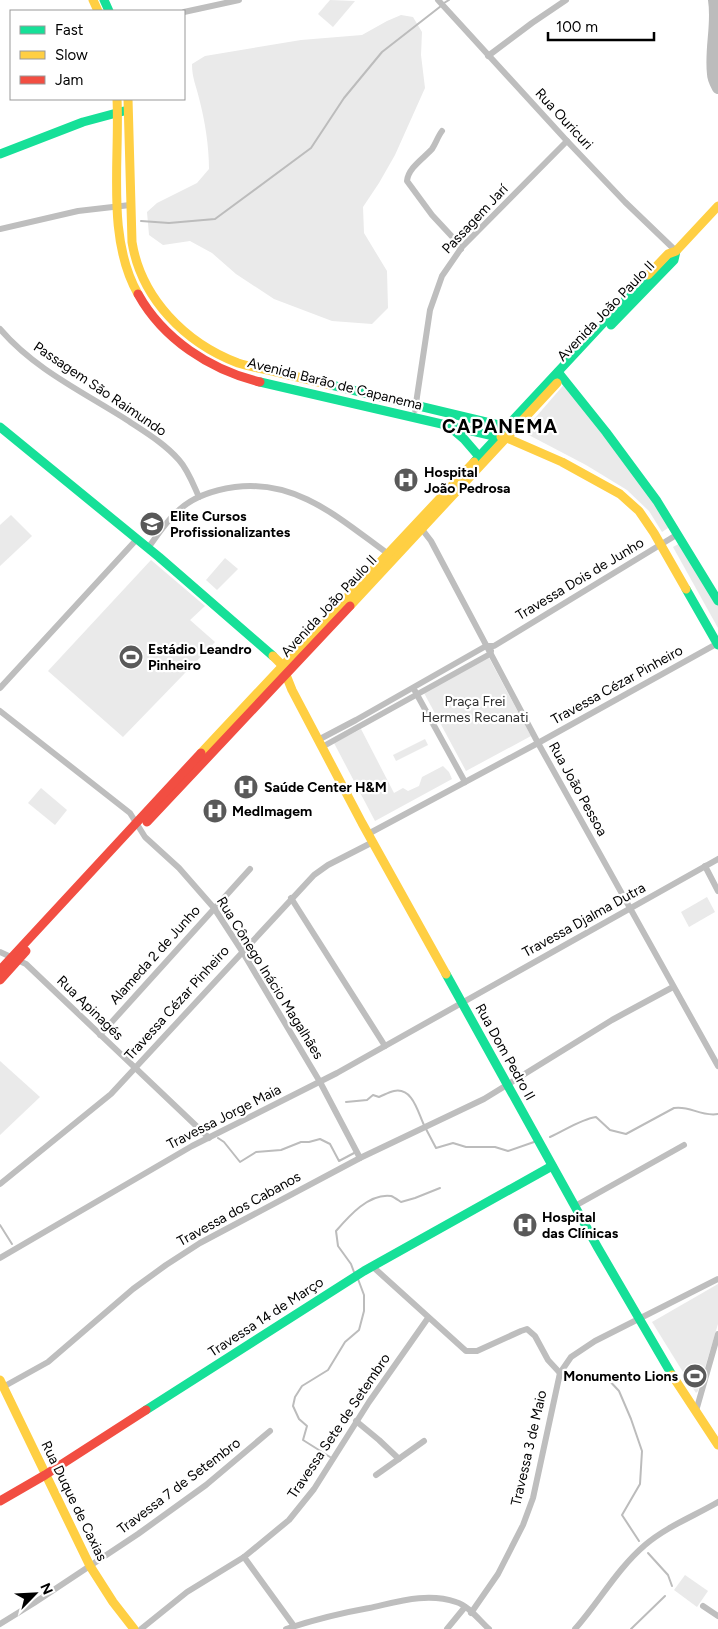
<svg xmlns="http://www.w3.org/2000/svg" width="718" height="1629" font-family="Figtree,sans-serif">
	<style>
		.green { fill: #eaeaea }
		.lines { fill: none; stroke-linecap: round; stroke-linejoin: round }
		.stream { stroke: #bcbcbc; stroke-width: 2 }
		.river { stroke: #bcbcbc; stroke-width: 12 }
		.street { stroke: #bebebe; stroke-width: 6 }
		.fast { stroke: #16e098; stroke-width: 9 }
		.slow { stroke: #ffcf43; stroke-width: 9 }
		.jam { stroke: #f24e42; stroke-width: 9 }
		.labels { text-anchor: middle; dominant-baseline: central; stroke-width: 4.5; stroke-linejoin: round; paint-order: stroke }
		.street-label { font-size: 14px; fill: #000; stroke: #fff }
		.poi-label { font-size: 14px; font-weight: bold; fill: #000; stroke: #fff; text-anchor: start }
		.park-label { font-size: 14px; fill: #303030; stroke: #fff }
		.district-label { font-size: 19px; font-weight: bold; letter-spacing: 1px; fill: #000; stroke: #fff }
	</style>
	<rect width="100%" height="100%" fill="#fff"/>
	<g class="green">
		<path d="M330,0L355,1L333,27L318,14Z"/>
		<path d="M401,15L413,17L422,32L421,55L425,88L395,155L379,183L363,207L364,233L387,271L388,308L372,324L332,321L274,299L236,274L212,253L190,241L163,245L149,235L147,212L157,203L197,183L209,169C209,146 205,121 199,98C196,85 192,78 192,64L205,56L301,40L362,35L387,21Z"/>
		<path d="M567,381L671,526L662,532L649,511L627,490L586,465L523,432Z"/>
		<path d="M11,515L32,536L0,566V525Z"/>
		<path d="M682,542L718,605V628L673,547Z"/>
		<path d="M225,558L238,569L217,590L206,580Z"/>
		<path d="M151,560L205,606L190,620L215,642L123,737L48,671Z"/>
		<path d="M488,656L531,736L466,771L424,693Z"/>
		<path d="M361,729L394,793L403,788L408,791L419,786L422,777L443,766L449,772L452,779L375,821L334,743Z"/>
		<path d="M425,739L428,745L396,761L393,755Z"/>
		<path d="M41,788L67,810L55,825L28,803Z"/>
		<path d="M707,897L715,912L689,927L681,912Z"/>
		<path d="M0,1061L40,1097L0,1135Z"/>
		<path d="M718,1284V1324L698,1391L696,1393L652,1322Z"/>
		<path d="M685,1575L708,1591L697,1607L674,1590Z"/>
	</g>
	<g class="lines">
		<g class="stream">
			<path d="M444,3L449,0"/>
			<path d="M141,221L169,223L215,219L311,148L344,98L382,52L441,6"/>
			<path d="M346,1102L367,1100L373,1095L379,1097C384,1095 389,1092 394,1091C413,1087 418,1113 424,1125"/>
			<path d="M426,1129L436,1148L453,1143L466,1147H495L508,1151L534,1142"/>
			<path d="M550,1137C564,1131 581,1119 596,1117L610,1130L626,1134L674,1108C690,1105 700,1117 718,1114"/>
			<path d="M218,1138L224,1142L240,1162L256,1152L281,1150L301,1142H309L320,1139L330,1144L339,1161L356,1152"/>
			<path d="M0,1225L12,1244"/>
			<path d="M354,1272L351,1264L338,1246L336,1231C349,1216 369,1193 391,1196C394,1197 398,1200 401,1202L415,1198L440,1188"/>
			<path d="M606,1377L619,1391L631,1419L642,1451L640,1484L622,1515L639,1541"/>
			<path d="M330,1457L303,1440L307,1426L299,1419L293,1406L295,1397L302,1386L328,1370L345,1342L359,1330L364,1311V1295L358,1279"/>
			<path d="M648,1553L668,1575L672,1586"/>
			<path d="M631,1629L665,1596"/>
		</g>
		<path class="river" d="M714,0C718,24 710,49 713,74C713,79 716,84 718,88"/>
		<g class="street">
			<path d="M438,0L567,141L625,202L676,251"/>
			<path d="M184,12L239,0"/>
			<path d="M488,56L532,23L566,0"/>
			<path d="M442,131C438,136 436,143 432,149C424,158 408,168 407,181L432,215L458,243L461,249"/>
			<path d="M0,229L78,211L130,205"/>
			<path d="M0,329C34,369 83,392 127,420C145,432 164,443 179,460C188,470 193,484 199,497"/>
			<path d="M415,410L430,310L442,276L462,247L567,141"/>
			<path d="M421,528L431,541L538,743L718,1066"/>
			<path d="M148,548C157,536 167,520 179,510C194,496 214,490 235,487C297,479 340,519 387,553"/>
			<path d="M0,688L137,539"/>
			<path d="M415,691L465,782"/>
			<path d="M0,711L130,813L145,837L179,868L214,908L242,951L320,1082L360,1158"/>
			<path d="M318,740L356,720L486,646H494L678,534"/>
			<path d="M322,747L490,654L491,651"/>
			<path d="M368,834L538,743L718,643"/>
			<path d="M705,866L718,891"/>
			<path d="M291,898L385,1046"/>
			<path d="M0,952L26,964L209,1138"/>
			<path d="M100,1035L250,869"/>
			<path d="M0,1184L111,1094L314,875L328,865L373,842"/>
			<path d="M575,1206L684,1145"/>
			<path d="M0,1258L192,1146L337,1073L718,859"/>
			<path d="M372,1266L466,1351H477L521,1331L527,1329L535,1336L548,1360L560,1373"/>
			<path d="M3,1387L48,1362L133,1289L166,1265L200,1243L360,1158L484,1099L612,1020L673,987"/>
			<path d="M696,1411L718,1334"/>
			<path d="M356,1421L379,1440L399,1459"/>
			<path d="M376,1475L424,1441"/>
			<path d="M244,1557L294,1626"/>
			<path d="M703,1606L718,1616"/>
			<path d="M471,1613L498,1574L523,1525L533,1498L560,1373L571,1357L595,1341L718,1279"/>
			<path d="M0,1624L34,1603L138,1534L206,1485L270,1431"/>
			<path d="M141,1629L187,1592L244,1557L289,1520L314,1489L369,1402L428,1318"/>
			<path d="M286,1629C313,1620 341,1613 369,1608C397,1602 427,1592 456,1602C469,1606 479,1620 489,1629"/>
			<path d="M447,1629L465,1607"/>
			<path d="M575,1629C599,1602 617,1569 645,1545C666,1527 694,1516 718,1502"/>
		</g>
		<g class="fast">
			<path d="M104,0L109,11"/>
			<path d="M0,154L83,122L124,111"/>
			<path d="M611,325L674,260L676,251"/>
			<path d="M558,372L606,432L657,501L718,601"/>
			<path d="M260,382L498,437"/>
			<path d="M331,385L507,427"/>
			<path d="M0,427L159,557L273,656"/>
			<path d="M450,427L464,439L483,461"/>
			<path d="M474,462L648,275"/>
			<path d="M686,589L718,645"/>
			<path d="M446,974L598,1248L672,1375"/>
			<path d="M146,1410L364,1271L552,1166"/>
		</g>
		<g class="slow">
			<path d="M93,0L98,11"/>
			<path d="M117,99C120,161 106,238 138,294"/>
			<path d="M128,99L132,242C141,298 185,343 238,363C247,366 258,368 268,370C289,375 310,380 331,385"/>
			<path d="M648,275L668,254L676,251L718,206"/>
			<path d="M501,437L507,438L562,462L620,494L639,511L654,533L686,589"/>
			<path d="M350,606L557,383"/>
			<path d="M273,656L282,665L292,690L362,823L446,974"/>
			<path d="M201,753L474,462"/>
			<path d="M672,1375L718,1445"/>
			<path d="M0,1380L90,1566L113,1602L134,1629"/>
		</g>
		<g class="jam">
			<path d="M138,294C163,339 210,370 260,382"/>
			<path d="M147,822L350,606"/>
			<path d="M0,970L201,753"/>
			<path d="M0,980L26,951"/>
			<path d="M0,1501L45,1475L146,1410"/>
		</g>
	</g>
	<defs>
		<symbol id="hospital-disc" viewBox="-11 -11 22 22"><circle r="9.5" fill="#595959" stroke="#fff"/><path d="M-5-5h3v3.5h4V-5h3V5h-3V1.5h-4V5h-3Z" fill="#fff"/></symbol>
		<symbol id="university-disc" viewBox="-11 -11 22 22"><circle r="9.5" fill="#595959" stroke="#fff"/><path d="M0-5L7-2L0 1L-7-2ZM-4 1L0 2.5L4 1V4Q0 6-4 4Z" fill="#fff"/></symbol>
		<symbol id="stadium-disc" viewBox="-11 -11 22 22"><circle r="9.5" fill="#595959" stroke="#fff"/><path d="M0-5a6.5 5 0 1 0 0 10a6.5 5 0 1 0 0-10ZM-3.5-1.8h7v3.6h-7Z" fill="#fff"/></symbol>
	</defs>
	<g fill-rule="evenodd">
		<use href="#hospital-disc" x="392" y="466" width="28" height="28"/>
		<use href="#university-disc" x="138" y="510" width="28" height="28"/>
		<use href="#stadium-disc" x="117" y="643" width="28" height="28"/>
		<use href="#hospital-disc" x="232" y="773" width="28" height="28"/>
		<use href="#hospital-disc" x="201" y="797" width="28" height="28"/>
		<use href="#hospital-disc" x="511" y="1211" width="28" height="28"/>
		<use href="#stadium-disc" x="681" y="1362" width="28" height="28"/>
	</g>
	<g class="labels">
		<g class="street-label">
			<text transform="translate(564 119) rotate(47)">Rua Ouricuri</text>
			<text transform="translate(475 219) rotate(-47)">Passagem Jarí</text>
			<text transform="translate(606 311) rotate(-46)">Avenida João Paulo II</text>
			<text transform="translate(335 384) rotate(14)">Avenida Barão de Capanema</text>
			<text transform="translate(100 389) rotate(34)">Passagem São Raimundo</text>
			<text transform="translate(580 579) rotate(-31)">Travessa Dois de Junho</text>
			<text transform="translate(329 606) rotate(-47)">Avenida João Paulo II</text>
			<text transform="translate(617 685) rotate(-29)">Travessa Cézar Pinheiro</text>
			<text transform="translate(578 789) rotate(61)">Rua João Pessoa</text>
			<text transform="translate(584 920) rotate(-29)">Travessa Djalma Dutra</text>
			<text transform="translate(155 955) rotate(-48)">Alameda 2 de Junho</text>
			<text transform="translate(270 978) rotate(58)">Rua Cônego Inácio Magalhães</text>
			<text transform="translate(177 1003) rotate(-48)">Travessa Cézar Pinheiro</text>
			<text transform="translate(90 1008) rotate(44)">Rua Apinagés</text>
			<text transform="translate(505 1052) rotate(61)">Rua Dom Pedro II</text>
			<text transform="translate(224 1117) rotate(-27)">Travessa Jorge Maia</text>
			<text transform="translate(239 1209) rotate(-29)">Travessa dos Cabanos</text>
			<text transform="translate(266 1317) rotate(-33)">Travessa 14 de Março</text>
			<text transform="translate(339 1426) rotate(-56)">Travessa Sete de Setembro</text>
			<text transform="translate(529 1448) rotate(-77)">Travessa 3 de Maio</text>
			<text transform="translate(179 1486) rotate(-37)">Travessa 7 de Setembro</text>
			<text transform="translate(74 1501) rotate(64)">Rua Duque de Caxias</text>
		</g>
		<g class="poi-label">
			<text x="424" y="472">Hospital<tspan x="424" dy="16">João Pedrosa</tspan></text>
			<text x="170" y="516">Elite Cursos<tspan x="170" dy="16">Profissionalizantes</tspan></text>
			<text x="148" y="649">Estádio Leandro<tspan x="148" dy="16">Pinheiro</tspan></text>
			<text x="264" y="787">Saúde Center H&amp;M</text>
			<text x="232" y="811">MedImagem</text>
			<text x="542" y="1217">Hospital<tspan x="542" dy="16">das Clínicas</tspan></text>
			<text x="678" y="1376" text-anchor="end">Monumento Lions</text>
		</g>
		<g class="park-label">
			<text x="475" y="701">Praça Frei<tspan x="475" dy="16">Hermes Recanati</tspan></text>
		</g>
		<g class="district-label">
			<text x="500" y="426">CAPANEMA</text>
		</g>
	</g>
	<rect x="10" y="10" width="175" height="90" fill="#ffffff" stroke="#999999"/>
	<rect x="20" y="26" width="25" height="8" fill="#16e098" stroke="#999999"/>
	<text x="55" y="35" font-size="15" fill="#000000">Fast</text>
	<rect x="20" y="51" width="25" height="8" fill="#ffcf43" stroke="#999999"/>
	<text x="55" y="60" font-size="15" fill="#000000">Slow</text>
	<rect x="20" y="76" width="25" height="8" fill="#f24e42" stroke="#999999"/>
	<text x="55" y="85" font-size="15" fill="#000000">Jam</text>
	<g transform="translate(35 1594) rotate(66)" stroke="#ffffff" stroke-width="4" paint-order="stroke">
	<path d="M0-4L9 19L0 12L-9 19Z" fill="#000000"/>
	<text y="-8" font-size="14" font-weight="bold" text-anchor="middle" fill="#000000">N</text>
	</g>
	<path d="M548 32v8h106v-8" fill="none" stroke="#000000" stroke-width="2.5"/>
	<text x="556" y="32" font-size="15" fill="#000000" stroke="#ffffff" stroke-width="4" paint-order="stroke">100 m</text>
</svg>
